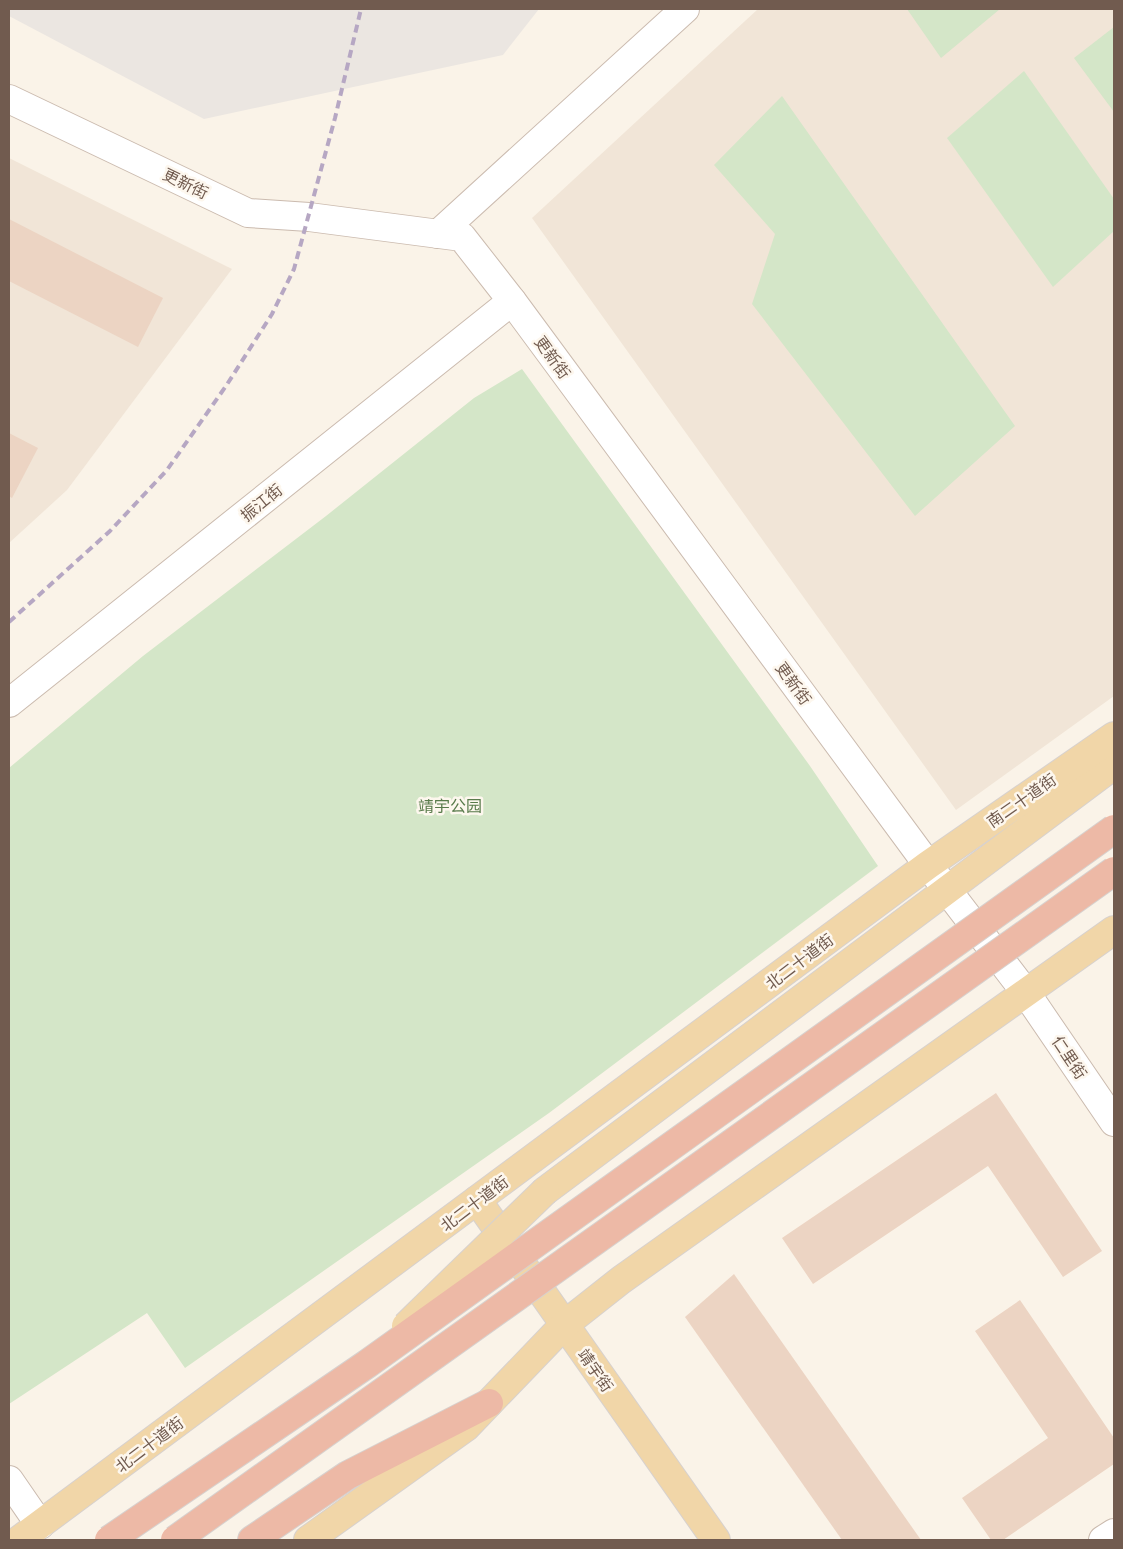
<svg xmlns="http://www.w3.org/2000/svg" width="1123" height="1549" font-family="'Exo 2','Noto Sans SC',sans-serif">
	<style>
		.residential { fill: #f1e5d7 }
		.industrial { fill: #ebe6e1 }
		.green { fill: #d4e6c8 }
		.building { fill: #ecd4c3 }
		.lines { fill: none; stroke-linecap: round; stroke-linejoin: round }
		.minor-casing { stroke: #cbbbaf; stroke-width: 30 }
		.major-casing { stroke: #d7d1ce; stroke-width: 30 }
		.highway-casing { stroke: #d7d1ce; stroke-width: 30 }
		.minor { stroke: #fff; stroke-width: 28 }
		.major { stroke: #f1d6a8; stroke-width: 28 }
		.highway { stroke: #edb9a6; stroke-width: 28 }
		.rail { stroke: #b6a7c3; stroke-width: 4; stroke-dasharray: 8 5; stroke-linecap: butt }
		.major-bridge-casing { stroke: #d7d1ce; stroke-width: 30; stroke-linecap: butt }
		.highway-bridge-casing { stroke: #d7d1ce; stroke-width: 30; stroke-linecap: butt }
		.major-bridge { stroke: #f1d6a8; stroke-width: 28 }
		.highway-bridge { stroke: #edb9a6; stroke-width: 28 }
		.labels { text-anchor: middle; dominant-baseline: central; stroke-width: 5; stroke-linejoin: round; paint-order: stroke }
		.street-label { font-size: 16px; fill: #715b4f; stroke: #fdf7ee }
		.park-label { font-size: 16px; fill: #597b4b; stroke: #fdf7ee }
	</style>
	<rect width="100%" height="100%" fill="#faf3e8"/>
	<g class="residential">
		<path d="M758,9H1114V696L956,810L532,218Z"/>
		<path d="M9,158L232,269L67,490L9,543Z"/>
	</g>
	<path class="industrial" d="M9,9H539L503,55L204,119L9,16Z"/>
	<g class="green">
		<path d="M907,9H1000L941,58Z"/>
		<path d="M1114,27V112L1074,58Z"/>
		<path d="M1024,71L1114,199V231L1053,287L947,138Z"/>
		<path d="M782,96L1015,426L915,516L752,304L775,234L714,165Z"/>
		<path d="M522,369L810,766L878,866L549,1113L185,1368L147,1313L9,1404V768L143,656L326,516L474,398Z"/>
	</g>
	<g class="building">
		<path d="M9,219L163,298L138,347L9,281Z"/>
		<path d="M9,433L38,448L12,498L9,496Z"/>
		<path d="M996,1093L1102,1251L1063,1277L988,1166L813,1284L782,1238Z"/>
		<path d="M734,1274L921,1540H842L685,1317Z"/>
		<path d="M1020,1300L1114,1438V1464L1003,1540H991L962,1498L1048,1438L975,1331Z"/>
	</g>
	<g class="lines">
		<defs>
			<g id="minor">
				<path d="M9,99L248,213L309,217L462,237L512,301L928,865L1026,993L1114,1122"/>
				<path d="M438,234L685,9"/>
				<path d="M9,703L512,301"/>
				<path d="M9,1480L40,1525"/>
				<path d="M1103,1540L1114,1533"/>
			</g>
			<g id="major">
				<path d="M545,1191L1114,765"/>
				<path d="M477,1200L716,1540"/>
				<path d="M19,1540L928,865L1114,736"/>
				<path d="M308,1540L466,1427L564,1325L621,1280L1114,930"/>
			</g>
			<path id="highway" d="M252,1540L348,1475L489,1403"/>
		</defs>
		<use href="#minor" class="minor-casing"/>
		<use href="#major" class="major-casing"/>
		<use href="#highway" class="highway-casing"/>
		<use href="#minor" class="minor"/>
		<use href="#major" class="major"/>
		<use href="#highway" class="highway"/>
		<path class="rail" d="M9,622L110,531L167,470L226,386L272,314L294,269L335,118L361,9"/>
		<defs>
			<path id="major-bridge" d="M406,1326L545,1191"/>
			<g id="highway-bridge">
				<path d="M109,1540L367,1364L1114,829"/>
				<path d="M175,1540L1114,871"/>
			</g>
		</defs>
		<use href="#major-bridge" class="major-bridge-casing"/>
		<use href="#highway-bridge" class="highway-bridge-casing"/>
		<use href="#major-bridge" class="major-bridge"/>
		<use href="#highway-bridge" class="highway-bridge"/>
	</g>
	<g class="labels">
		<g class="street-label">
			<text transform="translate(186 183) rotate(26)">更新街</text>
			<text transform="translate(553 357) rotate(54)">更新街</text>
			<text transform="translate(261 502) rotate(-39)">振江街</text>
			<text transform="translate(794 683) rotate(54)">更新街</text>
			<text transform="translate(1021 800) rotate(-35)">南二十道街</text>
			<text transform="translate(799 961) rotate(-37)">北二十道街</text>
			<text transform="translate(1070 1057) rotate(56)">仁里街</text>
			<text transform="translate(474 1203) rotate(-37)">北二十道街</text>
			<text transform="translate(596 1370) rotate(55)">靖宇街</text>
			<text transform="translate(149 1444) rotate(-37)">北二十道街</text>
		</g>
		<g class="park-label">
			<text x="450" y="805">靖宇公园</text>
		</g>
	</g>
	<rect width="1123" height="1549" fill="none" stroke="#715b4f" stroke-width="20"/>
</svg>
